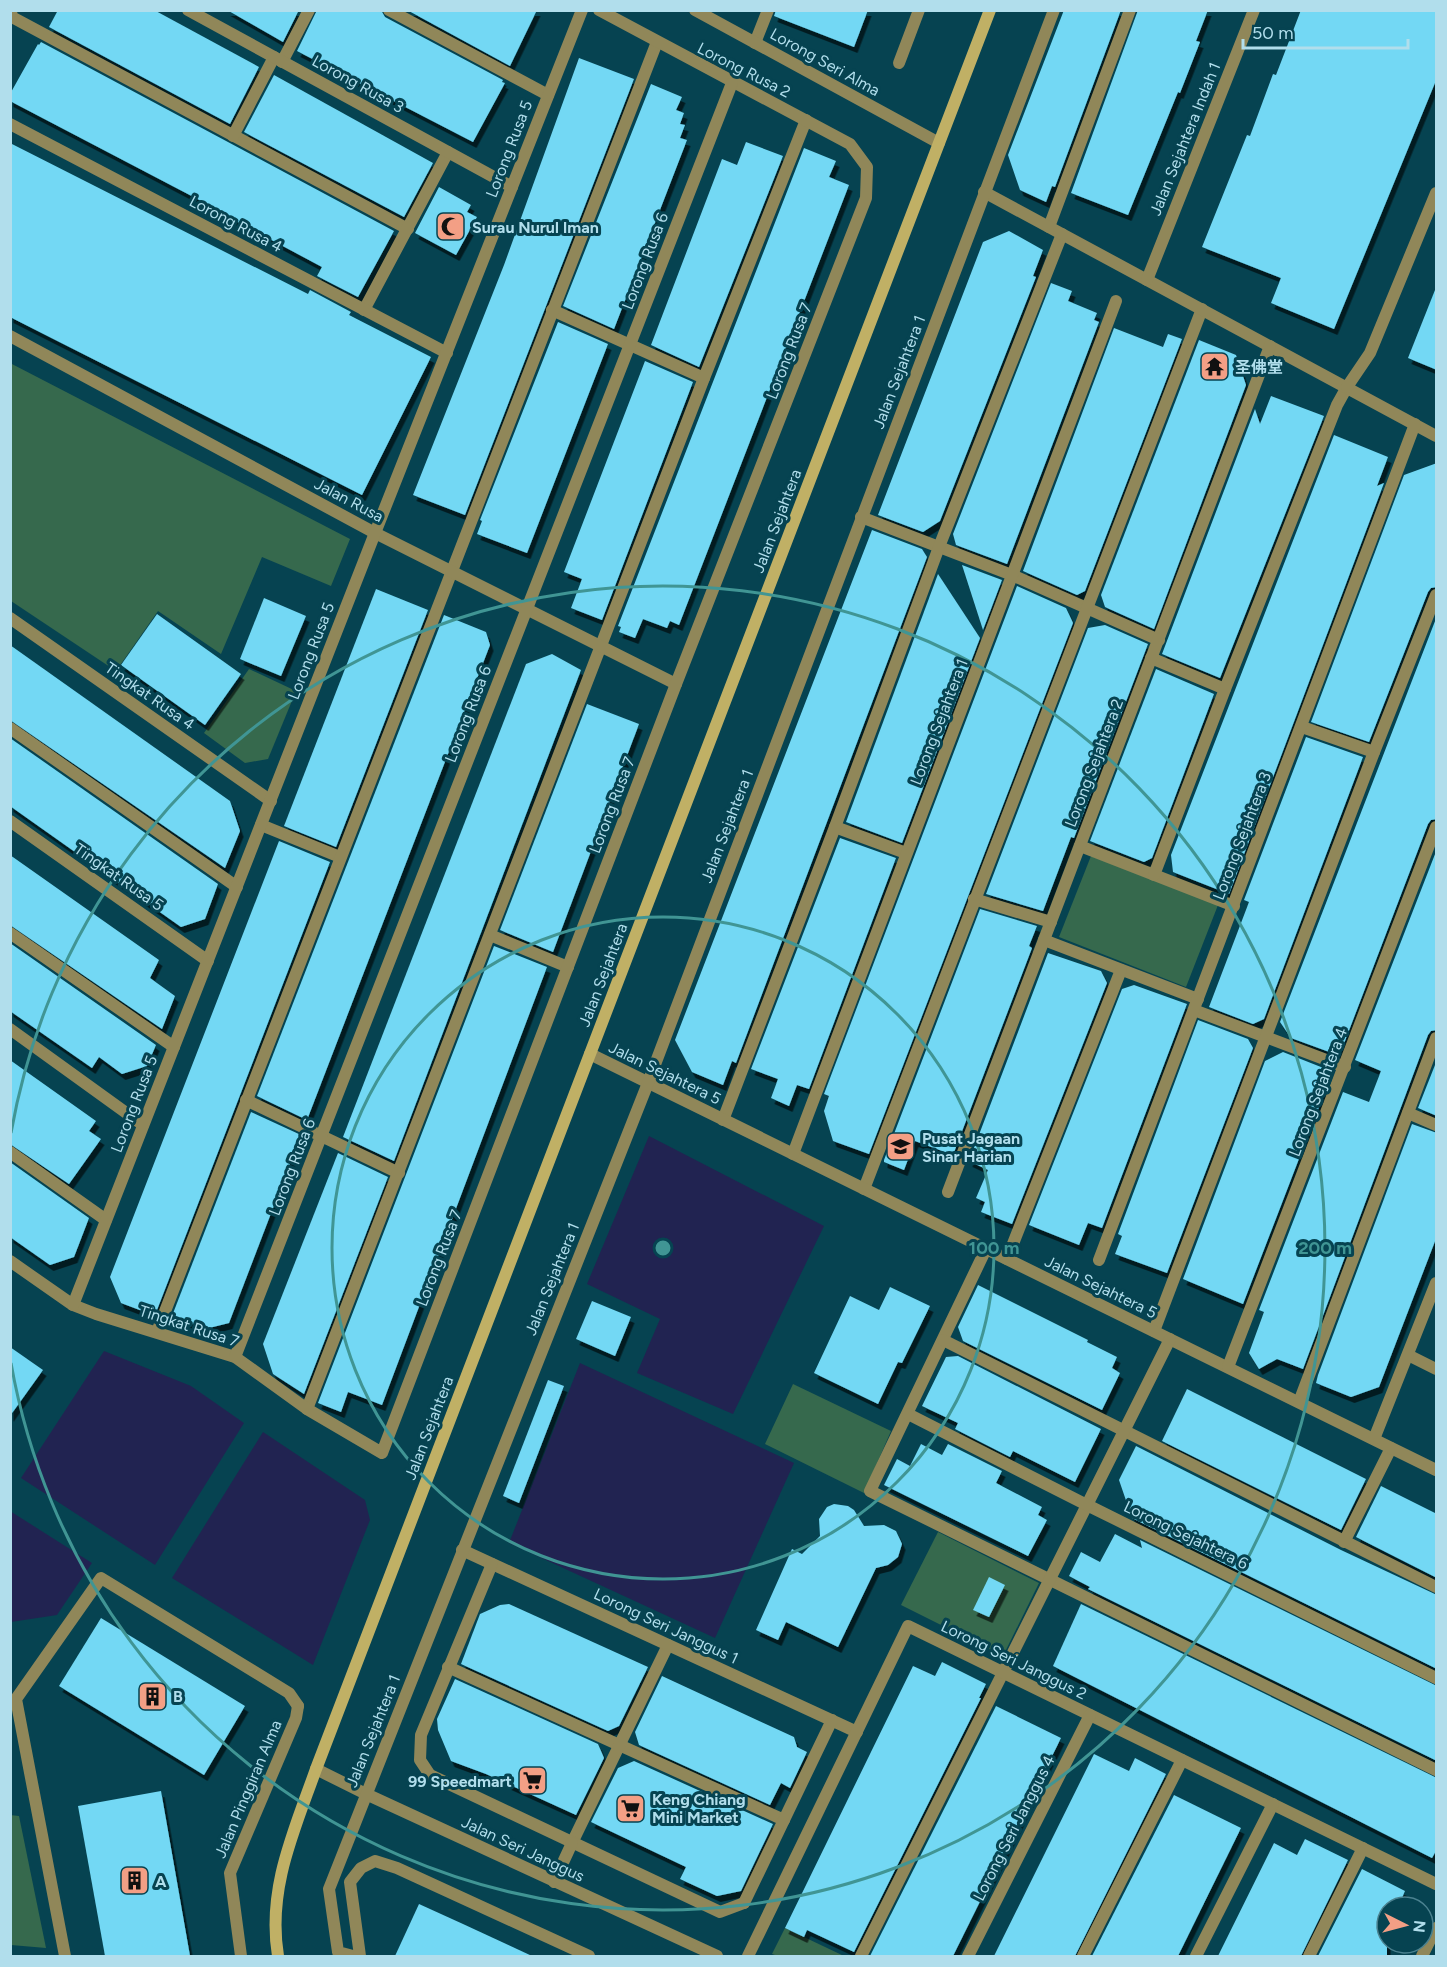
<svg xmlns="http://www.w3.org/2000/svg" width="1447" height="1967" font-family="Figtree,'Noto Sans SC',sans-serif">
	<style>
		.green { fill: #36694d }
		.water { fill: #212351 }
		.building { fill: #73d8f4; filter: url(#shadow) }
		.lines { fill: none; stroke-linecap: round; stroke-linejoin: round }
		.lane { stroke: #908759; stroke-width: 12 }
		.street { stroke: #908759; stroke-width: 12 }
		.secondary { stroke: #c0b065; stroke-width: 12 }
		.ring { fill: none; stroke: #409594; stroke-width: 3 }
		.labels { text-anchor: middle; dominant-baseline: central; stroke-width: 6; stroke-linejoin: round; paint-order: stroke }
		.street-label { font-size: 16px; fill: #b1deec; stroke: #064351 }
		.poi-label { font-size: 16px; font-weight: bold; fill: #b1deec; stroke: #064351; text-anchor: start }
		.centre { fill: #409594; stroke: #064351; stroke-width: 3 }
		.ring-label { font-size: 18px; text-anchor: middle; font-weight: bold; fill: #409594; stroke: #064351; stroke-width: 6; stroke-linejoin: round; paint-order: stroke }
	</style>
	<defs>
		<filter id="shadow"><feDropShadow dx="3.5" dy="6" stdDeviation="0" flood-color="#0009"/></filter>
	</defs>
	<rect width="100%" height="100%" fill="#064351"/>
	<g class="green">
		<path d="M10,363L350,539L331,586L262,557L221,654L158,611L116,671L11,601Z"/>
		<path d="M249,669L296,691L268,759L245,763L204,733Z"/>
		<path d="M1091,856L1218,905L1186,987L1059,937Z"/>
		<path d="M793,1384L891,1431L864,1493L765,1444Z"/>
		<path d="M938,1532L1039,1583L1003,1656L901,1605Z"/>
		<path d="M10,1815L19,1816L46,1948L11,1945Z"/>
		<path d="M785,1928L844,1956H778L772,1954Z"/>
	</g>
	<g class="water">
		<path d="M649,1136L824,1226L733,1414L637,1373L660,1319L587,1284Z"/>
		<path d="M104,1351L191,1386L244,1423L155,1565L21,1478Z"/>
		<path d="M580,1363L794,1463L715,1638L509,1543Z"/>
		<path d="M263,1432L365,1500L370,1520L313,1665L172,1578Z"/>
		<path d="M10,1511L92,1563L57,1615L11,1622Z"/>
	</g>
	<g class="building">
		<path d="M58,10H154L259,67L230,124L49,27Z"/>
		<path d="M227,10H299L283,42Z"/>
		<path d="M317,10H381L385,17L503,80L502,82L505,83L473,142L297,51Z"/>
		<path d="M407,10H537L510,66Z"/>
		<path d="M776,10H868L854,47L774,16Z"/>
		<path d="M1064,10H1121L1055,187L1052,186L1046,202L1020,190L1008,155Z"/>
		<path d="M1138,10H1208L1196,41L1200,42L1180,93L1178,92L1128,215L1071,193Z"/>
		<path d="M1301,10H1437V78L1334,329L1271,303L1281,278L1202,247L1247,135L1250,136L1273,74L1276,75Z"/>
		<path d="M41,42L394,231L358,297L317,276L322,267L204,204L205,203L10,101V94L38,44L39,45Z"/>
		<path d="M579,58L634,79L465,515L413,495L504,265Z"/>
		<path d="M274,75L433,163L404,217L244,132Z"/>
		<path d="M651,84L682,97L676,110L684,113L680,124L685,125L680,138L687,140L614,329L563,306Z"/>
		<path d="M746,142L783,156L699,367L651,345L722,159L737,165Z"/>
		<path d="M10,143L308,294L310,290L351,312L349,315L431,357L362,495L10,317Z"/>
		<path d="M804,148L836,161L829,177L849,185L679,625L670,621L667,628L643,619L635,638L619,632L621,627L618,626Z"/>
		<path d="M439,187L471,205L467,212L477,217L456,255L415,233Z"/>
		<path d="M1009,231L1043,250L1033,276L1036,277L940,521L923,532L878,515L983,242Z"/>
		<path d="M1051,283L1072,291L1068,301L1097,313L1094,320L1099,322L1007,564L956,545L953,534Z"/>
		<path d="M1435,290H1437V370L1408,358Z"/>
		<path d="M558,322L608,344L527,553L477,534L482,521L480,520Z"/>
		<path d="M1114,328L1163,347L1168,334L1182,339L1085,591L1077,595L1023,571Z"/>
		<path d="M1199,340L1236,355L1246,385L1154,629L1105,607L1101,595Z"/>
		<path d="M645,361L693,382L602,620L571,608L582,579L564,572Z"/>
		<path d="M1271,396L1324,416L1220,678L1162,654L1255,409L1260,424Z"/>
		<path d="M1334,435L1388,457L1377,486L1384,483L1229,894L1173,872L1171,855Z"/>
		<path d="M1437,463V587L1431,588L1428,592L1369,742L1311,722L1404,475Z"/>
		<path d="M872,530L922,549L927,557L736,1063L732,1061L723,1085L692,1072L675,1040Z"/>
		<path d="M962,565L1002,580L983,630Z"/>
		<path d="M938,574L980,638L902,843L846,822Z"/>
		<path d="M1017,586L1066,608L1073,623L869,1154L833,1141L824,1111L829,1096L824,1094Z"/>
		<path d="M376,589L428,610L336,847L284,826Z"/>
		<path d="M264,598L306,616L281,676L240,659Z"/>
		<path d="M157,614L241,674L205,725L121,665Z"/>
		<path d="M444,615L486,632L490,645L307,1120L257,1096Z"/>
		<path d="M1437,616V819L1431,820L1428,824L1340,1054L1332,1051V1053L1291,1038L1280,1022Z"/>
		<path d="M1105,625L1148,644L1074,838L1071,837L1043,911L986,894L1088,628Z"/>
		<path d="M10,645L230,801L240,831L225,868L10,720Z"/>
		<path d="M552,654L581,670L394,1161L343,1137L526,664Z"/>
		<path d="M1156,669L1214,694L1152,858L1144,862L1090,841Z"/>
		<path d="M587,704L639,724L553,952L500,930Z"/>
		<path d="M1306,737L1363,757L1264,1019L1253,1024L1209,1007L1249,902L1244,900Z"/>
		<path d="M10,738L218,884L205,919L181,927L10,806Z"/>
		<path d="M840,838L896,858L809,1089L797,1085L789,1106L771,1098L778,1079L751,1069Z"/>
		<path d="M279,841L330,862L157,1310H155L153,1315L121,1303L110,1277Z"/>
		<path d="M1437,849V1030L1431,1031L1428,1035L1303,1369L1277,1359L1259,1369L1249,1353L1264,1312L1259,1310L1343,1092L1369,1102L1381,1071L1355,1060Z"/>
		<path d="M10,855L159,960L150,978L175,996L162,1029L10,925Z"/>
		<path d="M980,909L1037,926L1029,946L1032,948L953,1155L915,1141L904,1170L884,1162V1160Z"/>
		<path d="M10,943L156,1045L147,1066L122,1074L99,1057L92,1068L10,1011Z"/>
		<path d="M494,946L547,967L382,1405L348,1392L341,1412L318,1403Z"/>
		<path d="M1048,953L1101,971L1107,983L1012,1224L981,1212L985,1202L976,1198L988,1170L969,1161Z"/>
		<path d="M1134,985L1187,1004L1102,1228L1088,1223L1079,1245L1029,1225L1122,989Z"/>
		<path d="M1198,1020L1248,1039L1253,1048L1167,1273L1115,1254L1122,1236L1118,1234Z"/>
		<path d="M1283,1052L1326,1069L1320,1083L1327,1086L1243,1304L1183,1279L1265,1061Z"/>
		<path d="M10,1060L96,1121L89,1131L101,1139L69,1184L10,1144Z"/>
		<path d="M1437,1060V1116L1418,1108Z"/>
		<path d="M251,1112L301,1135L229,1323L205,1329L172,1316Z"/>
		<path d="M1412,1124L1437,1133V1236L1379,1387L1351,1397L1316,1383L1318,1375Z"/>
		<path d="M338,1153L388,1177L304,1394L273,1374L263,1344Z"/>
		<path d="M10,1162L89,1218L74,1257L50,1265L10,1237Z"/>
		<path d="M978,1285L1088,1340L1087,1342L1117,1357L1112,1368L1120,1373L1102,1410L963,1341L958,1327Z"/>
		<path d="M890,1287L930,1306L902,1363L898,1362L878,1404L814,1373L850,1296L879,1310Z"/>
		<path d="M592,1301L631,1317L615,1356L576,1339Z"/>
		<path d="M10,1347L43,1370L10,1416Z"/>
		<path d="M958,1356L1101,1429L1075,1482L1013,1451L1010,1457L955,1429L958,1423L922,1406L946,1357Z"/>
		<path d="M548,1380L564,1386L519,1503L503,1496Z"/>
		<path d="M1187,1389L1366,1479L1341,1530L1162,1441Z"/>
		<path d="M921,1444L942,1455L948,1444L1002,1471L996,1483L1042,1507L1038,1515L1047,1520L1028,1556L884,1485L897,1459L910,1466Z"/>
		<path d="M1136,1446L1341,1550L1437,1595V1669L1132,1518L1119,1480Z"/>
		<path d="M1381,1486L1437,1514V1578L1356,1537Z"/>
		<path d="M834,1504L848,1506L854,1510L864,1526L884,1525L896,1531L902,1544L898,1557L888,1565L876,1568L838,1647L786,1622L778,1640L756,1630L792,1549L802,1554L820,1536L819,1519L827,1507Z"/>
		<path d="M1115,1534L1142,1548L1140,1540L1437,1686V1761L1088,1589L1090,1587L1069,1576L1081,1552L1100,1562Z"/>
		<path d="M989,1577L1005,1585L989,1617L973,1610Z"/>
		<path d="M509,1604L648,1667L619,1726L608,1731L461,1664L480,1614L500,1605Z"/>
		<path d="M1081,1604L1437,1778V1849L1432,1858L1053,1666Z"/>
		<path d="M101,1618L245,1706L204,1775L59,1686Z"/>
		<path d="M942,1662L986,1684L979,1698H981L854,1952L807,1930L804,1937L785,1928L913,1666L935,1676Z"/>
		<path d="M662,1676L794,1737L797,1747L807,1752L790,1788L781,1783L770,1805L639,1745L635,1732Z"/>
		<path d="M455,1679L598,1744L604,1758L576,1815L486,1774L451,1761L438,1730L437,1719Z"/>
		<path d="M996,1706L1061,1738L953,1956H870Z"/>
		<path d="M1094,1754L1129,1771L1135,1758L1166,1774L1075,1956H994Z"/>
		<path d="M634,1761L773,1824L741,1891L717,1896L680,1879L686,1867L591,1822L618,1768Z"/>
		<path d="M161,1791L190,1956H105L78,1806Z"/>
		<path d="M1174,1795L1241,1828L1178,1956H1092Z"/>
		<path d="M1305,1839L1348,1860L1301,1956H1218L1274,1843L1297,1855Z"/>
		<path d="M1362,1869L1405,1891L1398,1907H1387V1956H1318Z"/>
		<path d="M419,1904L463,1924L532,1956H395Z"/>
	</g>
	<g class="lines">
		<g class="lane">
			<path d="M389,10L548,95"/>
			<path d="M10,16L408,229"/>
			<path d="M755,43L768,10"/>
			<path d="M282,62L309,10"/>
			<path d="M233,136L274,57"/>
			<path d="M1049,227L1130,10"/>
			<path d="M364,310L448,152"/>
			<path d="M552,310L704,378"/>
			<path d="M861,517L1012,575L1159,640"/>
			<path d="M1151,658L1225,689"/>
			<path d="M1302,727L1374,752"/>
			<path d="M10,728L237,887"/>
			<path d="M261,825L340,857"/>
			<path d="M835,827L906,853"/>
			<path d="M1080,846L1234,906"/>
			<path d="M1154,875L1225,689L1337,405L1347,387"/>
			<path d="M974,899L1051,922"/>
			<path d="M10,933L174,1047"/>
			<path d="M490,935L568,967"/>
			<path d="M1044,940L1198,999"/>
			<path d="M1194,1010L1345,1067"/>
			<path d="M246,1100L399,1173"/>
			<path d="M1408,1113L1436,1125"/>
			<path d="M723,1120L835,827L939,547L1062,234"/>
			<path d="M10,1152L106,1220"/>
			<path d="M864,1189L1202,309"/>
			<path d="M986,1249L870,1491L1436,1770"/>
			<path d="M1007,1259L1121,970"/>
			<path d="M1154,1331L1374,752L1436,595"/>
			<path d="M157,1332L657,42"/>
			<path d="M943,1340L1436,1587"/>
			<path d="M1408,1355L1436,1369"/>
			<path d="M1299,1402L1436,1038"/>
			<path d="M307,1409L704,378L806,120"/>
			<path d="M1344,1542L1391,1448"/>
			<path d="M448,1667L784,1820"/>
			<path d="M572,1843L668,1645"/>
			<path d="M744,1903L832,1720"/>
			<path d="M65,1956L16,1699L101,1578L289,1693L298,1706"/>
			<path d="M861,1956L1087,1505"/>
			<path d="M1083,1956L1182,1760"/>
			<path d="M1309,1956L1363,1848"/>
		</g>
		<g class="street">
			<path d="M188,10L512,187"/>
			<path d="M695,10L939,143"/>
			<path d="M10,13L12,10"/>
			<path d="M899,63L919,10"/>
			<path d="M10,124L447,353"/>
			<path d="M984,192L1436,436"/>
			<path d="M1147,280L1254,10"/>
			<path d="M10,336L375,533L676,684"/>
			<path d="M1347,387L1370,353L1436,193"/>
			<path d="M10,618L271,801"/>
			<path d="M10,821L208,961"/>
			<path d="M10,1029L143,1125"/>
			<path d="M590,1054L1436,1470"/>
			<path d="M793,1154L1116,301"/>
			<path d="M948,1192L1270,346"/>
			<path d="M1099,1260L1415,424"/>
			<path d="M10,1261L73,1305L96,1314L235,1357L307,1409L382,1453L676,684L866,198L867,167L850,144L599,10"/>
			<path d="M73,1305L375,533L582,10"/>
			<path d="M1170,1339L1087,1505L1436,1678"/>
			<path d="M235,1357L732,83"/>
			<path d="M1228,1367L1436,827"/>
			<path d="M908,1414L1087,1505"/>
			<path d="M1374,1439L1436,1283"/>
			<path d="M462,1550L857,1732"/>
			<path d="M492,1564L421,1735L420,1760L430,1775L720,1912L744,1903"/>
			<path d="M316,1769L366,1794L717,1956"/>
			<path d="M554,1882L572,1843"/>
			<path d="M241,1956L230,1873L296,1718L298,1706"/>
			<path d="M353,1956L338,1952L329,1889L648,1083L1054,10"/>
			<path d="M360,1956L350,1882L361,1868L375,1861L397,1868L589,1956"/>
			<path d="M748,1956L908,1626L1436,1884"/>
			<path d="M968,1956L1090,1715"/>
			<path d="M1196,1956L1273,1804"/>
			<path d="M1422,1956L1436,1928"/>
		</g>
		<path class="secondary" d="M278,1956C267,1889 294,1831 316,1769L990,10"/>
	</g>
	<g class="ring">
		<circle cx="663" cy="1248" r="331"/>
		<path d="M11 1133A662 662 0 1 1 11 1363"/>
	</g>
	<defs>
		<symbol id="mosque-square" viewBox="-11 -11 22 22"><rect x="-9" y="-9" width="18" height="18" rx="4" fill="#f39f85" stroke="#064351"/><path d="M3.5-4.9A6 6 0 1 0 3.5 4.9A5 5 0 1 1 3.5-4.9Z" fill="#111"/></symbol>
		<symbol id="temple-square" viewBox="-11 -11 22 22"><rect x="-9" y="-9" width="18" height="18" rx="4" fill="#f39f85" stroke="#064351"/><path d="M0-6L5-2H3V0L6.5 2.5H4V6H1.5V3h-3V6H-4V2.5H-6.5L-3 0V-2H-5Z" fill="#111"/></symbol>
		<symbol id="school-square" viewBox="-11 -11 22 22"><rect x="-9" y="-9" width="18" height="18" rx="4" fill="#f39f85" stroke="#064351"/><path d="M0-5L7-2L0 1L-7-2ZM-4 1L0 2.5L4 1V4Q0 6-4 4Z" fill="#111"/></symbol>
		<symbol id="building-square" viewBox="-11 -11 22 22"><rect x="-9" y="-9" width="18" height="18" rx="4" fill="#f39f85" stroke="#064351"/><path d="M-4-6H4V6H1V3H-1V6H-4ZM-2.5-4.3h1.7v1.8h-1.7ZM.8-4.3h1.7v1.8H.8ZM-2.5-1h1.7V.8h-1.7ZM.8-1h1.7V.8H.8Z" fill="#111"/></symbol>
		<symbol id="supermarket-square" viewBox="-11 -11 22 22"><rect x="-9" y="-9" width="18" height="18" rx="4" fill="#f39f85" stroke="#064351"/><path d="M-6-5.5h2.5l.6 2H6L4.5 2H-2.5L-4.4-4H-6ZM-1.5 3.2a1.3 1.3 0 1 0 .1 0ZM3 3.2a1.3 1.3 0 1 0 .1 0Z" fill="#111"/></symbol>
	</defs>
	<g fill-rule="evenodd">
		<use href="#mosque-square" x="434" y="210" width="33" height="33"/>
		<use href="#temple-square" x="1198" y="350" width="33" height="33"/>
		<use href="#school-square" x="884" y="1130" width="33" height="33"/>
		<use href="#building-square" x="136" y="1680" width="33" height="33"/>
		<use href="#supermarket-square" x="516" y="1764" width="33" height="33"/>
		<use href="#supermarket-square" x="614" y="1792" width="33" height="33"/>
		<use href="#building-square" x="118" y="1864" width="33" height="33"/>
	</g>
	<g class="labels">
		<g class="street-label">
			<text transform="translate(825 62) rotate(29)">Lorong Seri Alma</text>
			<text transform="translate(744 70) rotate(27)">Lorong Rusa 2</text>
			<text transform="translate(358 84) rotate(29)">Lorong Rusa 3</text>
			<text transform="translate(1185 139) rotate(-68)">Jalan Sejahtera Indah 1</text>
			<text transform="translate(509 149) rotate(-69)">Lorong Rusa 5</text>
			<text transform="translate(236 224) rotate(28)">Lorong Rusa 4</text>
			<text transform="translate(645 261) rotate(-69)">Lorong Rusa 6</text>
			<text transform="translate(789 351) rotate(-69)">Lorong Rusa 7</text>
			<text transform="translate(899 372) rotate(-69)">Jalan Sejahtera 1</text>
			<text transform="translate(349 500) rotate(28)">Jalan Rusa</text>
			<text transform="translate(777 521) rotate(-69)">Jalan Sejahtera</text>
			<text transform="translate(311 651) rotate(-69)">Lorong Rusa 5</text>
			<text transform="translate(150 696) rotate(35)">Tingkat Rusa 4</text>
			<text transform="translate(468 714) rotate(-69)">Lorong Rusa 6</text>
			<text transform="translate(939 722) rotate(-69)">Lorong Sejahtera 1</text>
			<text transform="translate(1094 763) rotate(-69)">Lorong Sejahtera 2</text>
			<text transform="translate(612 805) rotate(-69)">Lorong Rusa 7</text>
			<text transform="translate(727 826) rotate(-69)">Jalan Sejahtera 1</text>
			<text transform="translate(1242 836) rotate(-69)">Lorong Sejahtera 3</text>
			<text transform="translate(119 877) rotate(35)">Tingkat Rusa 5</text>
			<text transform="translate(603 975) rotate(-69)">Jalan Sejahtera</text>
			<text transform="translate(665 1073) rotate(26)">Jalan Sejahtera 5</text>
			<text transform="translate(1318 1092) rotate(-69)">Lorong Sejahtera 4</text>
			<text transform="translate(134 1104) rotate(-69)">Lorong Rusa 5</text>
			<text transform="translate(292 1167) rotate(-69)">Lorong Rusa 6</text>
			<text transform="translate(439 1258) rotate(-69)">Lorong Rusa 7</text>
			<text transform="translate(552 1279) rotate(-68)">Jalan Sejahtera 1</text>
			<text transform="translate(1101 1287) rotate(26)">Jalan Sejahtera 5</text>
			<text transform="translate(189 1326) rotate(18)">Tingkat Rusa 7</text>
			<text transform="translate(429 1428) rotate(-69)">Jalan Sejahtera</text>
			<text transform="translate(1186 1535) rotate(26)">Lorong Sejahtera 6</text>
			<text transform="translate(666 1626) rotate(25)">Lorong Seri Janggus 1</text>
			<text transform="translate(1014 1660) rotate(26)">Lorong Seri Janggus 2</text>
			<text transform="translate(373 1731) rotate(-68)">Jalan Sejahtera 1</text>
			<text transform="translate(248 1789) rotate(-67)">Jalan Pinggiran Alma</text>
			<text transform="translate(1014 1828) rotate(-63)">Lorong Seri Janggus 4</text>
			<text transform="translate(523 1849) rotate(25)">Jalan Seri Janggus</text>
		</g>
		<g class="poi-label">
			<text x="472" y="227">Surau Nurul Iman</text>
			<text x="1235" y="367">圣佛堂</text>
			<text x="922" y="1138">Pusat Jagaan<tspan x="922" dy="18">Sinar Harian</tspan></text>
			<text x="173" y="1696">B</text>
			<text x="512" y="1781" text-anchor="end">99 Speedmart</text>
			<text x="652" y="1799">Keng Chiang<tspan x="652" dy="18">Mini Market</tspan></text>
			<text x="155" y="1881">A</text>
		</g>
	</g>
	<circle cx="663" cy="1248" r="9" class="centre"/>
	<g class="ring-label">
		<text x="994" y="1254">100 m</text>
		<text x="1325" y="1254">200 m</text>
	</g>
	<rect width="1447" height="1967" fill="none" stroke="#b1deec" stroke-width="24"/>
	<g transform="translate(1405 1925) rotate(96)"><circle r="28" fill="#064351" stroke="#4a818f" stroke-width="1.5"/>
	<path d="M0-4.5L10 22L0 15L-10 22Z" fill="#f39f85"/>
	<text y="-9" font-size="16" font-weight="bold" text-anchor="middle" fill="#b1deec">N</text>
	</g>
	<path d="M1243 39v9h165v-9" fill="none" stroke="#b1deec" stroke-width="3"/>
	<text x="1252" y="39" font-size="18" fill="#b1deec" stroke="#064351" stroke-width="4.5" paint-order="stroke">50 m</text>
</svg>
